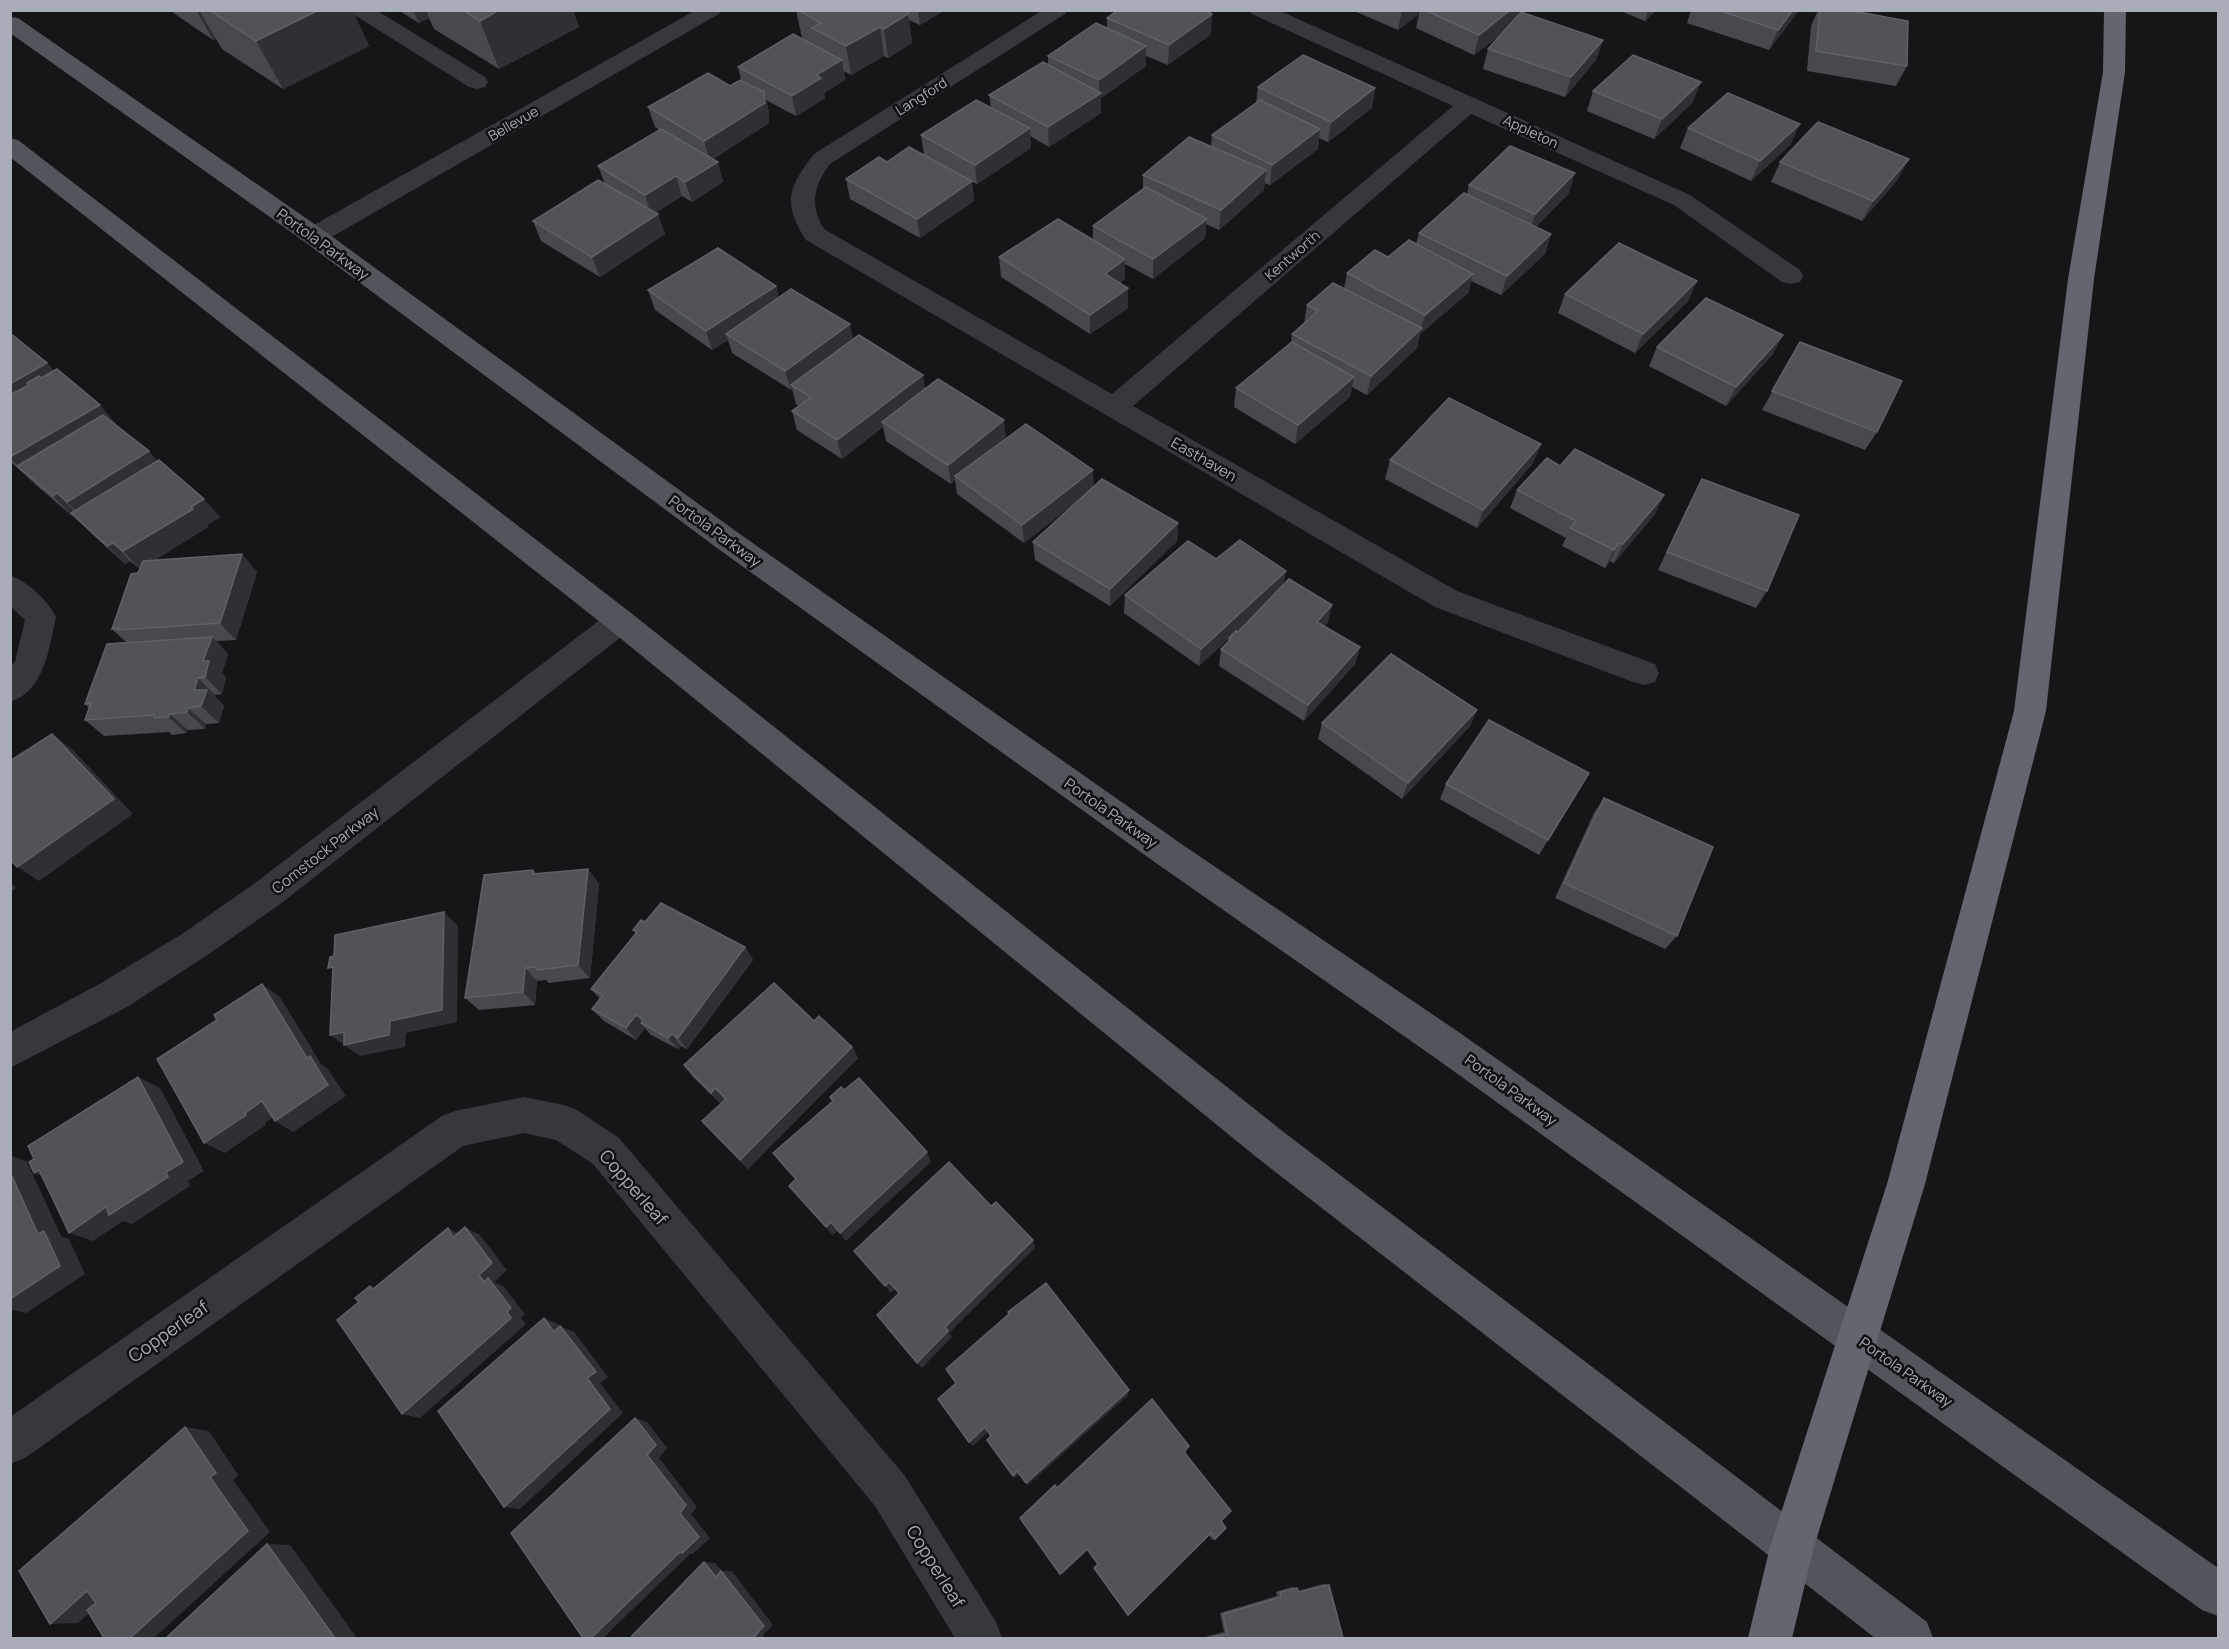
<svg xmlns="http://www.w3.org/2000/svg" width="2229" height="1649" font-family="Manrope,sans-serif">
	<style>
		.lines { fill: none; stroke-linecap: round; stroke-linejoin: round }
		.minor { fill: #37383d; fill-rule: evenodd }
		.major { fill: #53555c; fill-rule: evenodd }
		.highway { fill: #63666e; fill-rule: evenodd }
		.wall { fill: #47494d; fill-rule: evenodd }
		.shaded-wall { fill: #2f3033 }
		.building { fill: #525359; stroke: #5f6168; stroke-width: 1.5 }
		.labels { text-anchor: middle; dominant-baseline: central; stroke-width: 5; stroke-linejoin: round; paint-order: stroke }
		.far-street-label { font-size: 14px; fill: #a8adb8; stroke: #111113 }
		.street-label { font-size: 15px; fill: #a8adb8; stroke: #111113 }
		.near-street-label { font-size: 18px; fill: #a8adb8; stroke: #111113 }
	</style>
	<rect width="100%" height="100%" fill="#161618"/>
	<g class="lines">
		<g class="minor">
			<path d="M350,10H376L485,77L488,82L485,87L477,89L469,87L353,14Z"/>
			<path d="M696,10H722L719,14L323,242L314,244L305,242L302,236L305,230Z"/>
			<path d="M1043,10H1068L1065,14L830,164C814,186 809,204 824,229L1112,394L1453,106L1252,14L1249,10H1278L1690,195L1800,270L1803,276L1800,282L1791,284L1782,282L1674,205L1471,114L1133,406L1457,591L1655,664L1659,673L1655,682L1644,685L1633,682L1435,607L806,240C782,203 788,187 814,154Z"/>
			<path d="M10,576C28,581 48,601 56,617C49,647 45,691 10,702V667L15,662L25,620L10,606Z"/>
			<path d="M620,609L631,613L635,621L631,629L279,905L206,956L127,1007L10,1068V1032L101,983L182,934L255,883L609,613Z"/>
			<path d="M524,1097L564,1105L577,1110L619,1138L905,1476L996,1622L1002,1638H955L875,1506L593,1164L556,1140L524,1133L463,1146L25,1458L10,1464V1417L442,1116L455,1111Z"/>
		</g>
		<g class="major">
			<path d="M10,17L18,18L323,230L737,532L1180,843L1460,1033L2218,1568V1616L2202,1610L1434,1057L1156,863L717,548L305,242L10,33Z"/>
			<path d="M10,138L18,140L631,613L1281,1130L1927,1622L1933,1638H1875L1255,1156L609,629L10,157Z"/>
		</g>
		<path class="highway" d="M2104,10H2126L2125,72L2094,279L2046,711L1925,1184L1814,1547L1792,1638H1748L1770,1547L1887,1184L2014,711L2068,279L2103,72Z"/>
	</g>
	<g class="wall">
		<path d="M169,10H352L369,46L283,89L222,49L216,39L213,40Z"/>
		<path d="M398,10H573L579,27L499,69L434,29L429,18L419,23Z"/>
		<path d="M796,10H945L920,25L909,20L912,43L888,58L884,56L851,75L844,71L845,80L824,93L825,98L796,116L766,100L769,112V123L713,159L718,162L723,182L692,202L682,196L655,213L665,234L600,277L541,241L533,221L605,184L598,166L659,130L655,127L648,107L730,86L741,80L738,67L802,38Z"/>
		<path d="M1352,10H1519L1517,17L1603,40L1596,60L1565,97L1483,69L1488,49L1503,33L1474,55L1416,28L1419,14L1398,30Z"/>
		<path d="M1618,10H1656L1645,21Z"/>
		<path d="M1691,10H1799L1769,50L1687,23Z"/>
		<path d="M1818,10H1848L1907,66L1896,86L1807,71L1811,26Z"/>
		<path d="M1107,18L1211,34L1168,65L1146,56V66L1101,98V113L1049,147L1030,136L1031,148L977,184L972,182L974,201L920,238L850,199L846,179L924,155L921,135L991,107L989,95L1048,65V56L1107,28Z"/>
		<path d="M1258,87L1375,88L1372,108L1328,142L1319,138L1318,149L1270,185L1264,183V190L1219,230L1206,224L1205,238L1153,279L1125,264V279L1120,283L1128,308L1090,334L1001,277L999,257L1093,240V226L1143,190V175L1211,146L1212,135L1256,103Z"/>
		<path d="M1593,91L1693,102L1654,139L1587,111Z"/>
		<path d="M1688,128L1791,144L1751,181L1680,148Z"/>
		<path d="M1780,162L1898,179L1862,221L1771,182Z"/>
		<path d="M1469,185L1569,193L1536,227L1551,234L1545,254L1501,295L1471,281L1468,293L1420,334L1417,348L1367,395L1352,387L1350,397L1295,444L1234,407L1236,388L1291,344L1292,334L1304,324L1307,305L1344,289L1347,273L1388,257L1416,244L1419,233L1467,194Z"/>
		<path d="M1697,281L1688,301L1635,353L1558,313L1565,294Z"/>
		<path d="M776,286L778,297L853,339L925,389L1006,438L1093,470V487L1178,523L1177,541L1110,606L1035,560L1033,542L1077,501L1024,543L957,494L955,480L951,484L886,441L883,427L842,459L797,430L792,411L799,406L796,404L792,389L791,390L732,353L728,340L712,350L655,310L648,290Z"/>
		<path d="M10,333L47,363L54,371L116,424H115L149,451L157,461L220,517L207,525L208,527L155,560L257,572L236,640L216,641L228,654L222,673L226,678L222,694L215,695V697L224,706L219,723L206,724L205,729L188,730L186,733L172,735L169,732L104,736L85,720L89,708L85,704L127,643L112,629L140,569L130,561L125,564L89,531L72,514L71,515L35,484L10,461Z"/>
		<path d="M1800,342L1877,432L1865,450L1762,410Z"/>
		<path d="M1657,347L1773,354L1726,406L1649,366Z"/>
		<path d="M1541,444L1533,463L1477,528L1385,479L1390,460Z"/>
		<path d="M1560,466L1664,495L1655,514L1614,563L1610,561L1605,568L1562,546L1566,538L1510,508L1517,490Z"/>
		<path d="M1702,479L1767,591L1756,608L1658,570L1692,498Z"/>
		<path d="M1216,559L1284,585L1328,623L1324,626L1360,647L1355,664L1304,721L1219,666L1221,649L1228,642V639L1199,666L1124,613L1125,595ZM1253,616L1238,632H1237Z"/>
		<path d="M1477,710L1470,726L1402,799L1318,739L1322,723Z"/>
		<path d="M1589,773L1539,855L1440,799L1446,784Z"/>
		<path d="M1604,798L1677,936L1665,949L1555,898L1594,813Z"/>
		<path d="M588,869L599,884L590,978L549,983L546,980L537,981L535,1005L479,1010L465,998L533,870L537,874Z"/>
		<path d="M645,922L745,947L753,960L687,1049L681,1046L678,1049L651,1035L645,1028L636,1040L604,1021L592,1009L600,999L591,989L636,934L633,930Z"/>
		<path d="M814,1021L852,1047L858,1058L748,1169L702,1121L725,1100L724,1099L720,1103L693,1077L684,1065Z"/>
		<path d="M1187,1450L1185,1453L1221,1521L1215,1539L1212,1540L1209,1535L1098,1564L1088,1550L1062,1574L1057,1488Z"/>
		<path d="M1323,1584L1329,1585L1343,1638H1201L1224,1632L1220,1613L1277,1596L1276,1592L1292,1587L1297,1588L1298,1591Z"/>
	</g>
	<g class="shaded-wall">
		<path d="M196,10H199L216,39L213,40Z"/>
		<path d="M319,10H352L369,46L283,89L256,41Z"/>
		<path d="M413,10H426L429,18L419,23Z"/>
		<path d="M499,10H573L579,27L499,69L480,21Z"/>
		<path d="M918,10H945L920,25Z"/>
		<path d="M1402,10H1419V14L1398,30Z"/>
		<path d="M1510,10H1519L1516,23L1474,55L1479,35Z"/>
		<path d="M1648,10H1656L1645,21Z"/>
		<path d="M1793,10H1799L1769,50L1778,30Z"/>
		<path d="M908,14L912,43L888,58L884,29Z"/>
		<path d="M1212,14L1211,34L1168,65L1169,45Z"/>
		<path d="M880,27L884,56L851,75L846,46Z"/>
		<path d="M1603,40L1596,60L1565,97L1571,77Z"/>
		<path d="M1146,46V66L1101,98V113L1049,147L1048,127L1099,94V80Z"/>
		<path d="M842,60L845,80L824,93L825,98L796,116L792,96L816,75Z"/>
		<path d="M1701,82L1693,102L1654,139L1662,119Z"/>
		<path d="M1375,88L1372,108L1328,142L1331,122Z"/>
		<path d="M764,92L769,112V123L710,161L704,141Z"/>
		<path d="M1800,124L1791,144L1751,181L1760,161Z"/>
		<path d="M1030,128L1031,148L977,184L975,165Z"/>
		<path d="M1320,129L1318,149L1270,185L1272,165Z"/>
		<path d="M1909,159L1898,179L1862,221L1873,201Z"/>
		<path d="M718,162L723,182L692,202L685,182Z"/>
		<path d="M1266,170L1264,190L1219,230L1221,210Z"/>
		<path d="M1575,173L1569,193L1529,234L1535,214Z"/>
		<path d="M676,176L682,196L651,215L645,195Z"/>
		<path d="M972,181L974,201L920,238L917,219Z"/>
		<path d="M658,214L665,234L600,277L592,257Z"/>
		<path d="M1207,219L1205,238L1153,279V259Z"/>
		<path d="M1551,234L1545,254L1501,295L1507,276Z"/>
		<path d="M1125,259V279L1105,293V274Z"/>
		<path d="M1473,274L1468,293L1420,334L1417,348L1367,395L1371,376L1421,328L1425,315Z"/>
		<path d="M1697,281L1688,301L1635,353L1643,334Z"/>
		<path d="M776,286L781,306L726,334L728,340L712,350L706,331Z"/>
		<path d="M1128,288V308L1090,334V315Z"/>
		<path d="M850,324L854,344L791,385L792,389L791,390L785,371Z"/>
		<path d="M1783,335L1773,354L1726,406L1736,387Z"/>
		<path d="M47,363L64,382L10,413V384Z"/>
		<path d="M923,375L926,394L882,422L883,427L842,459L837,440Z"/>
		<path d="M1354,377L1350,397L1295,444L1298,425Z"/>
		<path d="M100,405L116,424L28,476L10,458V457Z"/>
		<path d="M1004,420L1006,439L955,476V480L951,484L948,465Z"/>
		<path d="M1541,444L1533,463L1477,528L1483,510Z"/>
		<path d="M149,451L165,470L85,520L67,502Z"/>
		<path d="M1093,470L1094,489L1024,543L1022,525Z"/>
		<path d="M57,493L75,512L71,515L53,496Z"/>
		<path d="M1664,495L1655,514L1614,563L1623,544Z"/>
		<path d="M204,499L220,517L207,525L208,527L140,569L123,551Z"/>
		<path d="M1178,523L1177,541L1110,606V589Z"/>
		<path d="M113,543L130,561L125,564L107,546Z"/>
		<path d="M1619,543L1610,561L1605,568L1614,550Z"/>
		<path d="M242,554L257,572L236,640L220,623Z"/>
		<path d="M1286,571L1283,589L1199,666L1201,649Z"/>
		<path d="M1332,605L1328,623L1313,639L1317,622Z"/>
		<path d="M212,637L228,654L222,673L226,678L222,694L205,677L203,661Z"/>
		<path d="M1360,647L1355,664L1304,721L1308,705Z"/>
		<path d="M198,678L215,695V697L224,706L219,723L201,706L194,690Z"/>
		<path d="M188,708L206,724L205,729L187,712Z"/>
		<path d="M1477,710L1470,726L1402,799L1408,783Z"/>
		<path d="M170,714L188,730L186,733L168,717Z"/>
		<path d="M52,734L73,750L133,814L39,881L10,862V857Z"/>
		<path d="M588,869L599,884L590,978L578,965Z"/>
		<path d="M10,882L16,888L10,892Z"/>
		<path d="M444,912L458,926L457,1022L406,1033L405,1047L360,1056L330,1035L390,1021Z"/>
		<path d="M745,947L753,960L687,1049L678,1038Z"/>
		<path d="M525,968L537,981L535,1005L523,992Z"/>
		<path d="M262,984L280,997L321,1064L327,1068L346,1096L293,1132L275,1121L307,1058Z"/>
		<path d="M636,1015L645,1025L641,1023L645,1028L636,1040L626,1028Z"/>
		<path d="M672,1034L681,1046L678,1049L668,1038Z"/>
		<path d="M852,1047L858,1058L748,1169L740,1160Z"/>
		<path d="M138,1077L160,1088L204,1171L188,1181L190,1186L132,1224L123,1221L93,1241L69,1233L106,1207L166,1172Z"/>
		<path d="M715,1088L724,1099L720,1103L711,1093Z"/>
		<path d="M262,1101L281,1112L265,1123L266,1125L225,1153L204,1143Z"/>
		<path d="M927,1152L931,1162L846,1241L840,1233Z"/>
		<path d="M10,1155L27,1162L61,1236L69,1239L85,1274L26,1313L10,1309V1299L38,1234L10,1172Z"/>
		<path d="M39,1170L59,1182L34,1173Z"/>
		<path d="M831,1222L838,1231L832,1235L826,1227Z"/>
		<path d="M465,1227L480,1235L507,1270L494,1282L503,1286L525,1314L521,1318L526,1324L420,1418L402,1414L484,1282L479,1275Z"/>
		<path d="M448,1228L463,1236L453,1237Z"/>
		<path d="M1033,1240L1035,1248L949,1333L952,1337L922,1368L917,1363L945,1327Z"/>
		<path d="M889,1282L895,1289L891,1293L885,1286Z"/>
		<path d="M544,1318L558,1324L568,1338L554,1332Z"/>
		<path d="M560,1326L574,1332L608,1377L600,1383L623,1413L520,1509L504,1507L587,1378Z"/>
		<path d="M1129,1390L1128,1395L1028,1485L1026,1483Z"/>
		<path d="M635,1418L647,1422L667,1448L659,1458L697,1507L691,1514L710,1538L693,1554H690L603,1638H591L680,1513L647,1455Z"/>
		<path d="M185,1427L209,1431L238,1475L233,1480L270,1532L154,1638H130L210,1477Z"/>
		<path d="M985,1427L989,1431L973,1446L969,1442Z"/>
		<path d="M1017,1471L1019,1474L1015,1478L1013,1476Z"/>
		<path d="M267,1544L290,1545L357,1638H335Z"/>
		<path d="M1087,1549L1088,1550L1062,1574H1060Z"/>
		<path d="M704,1562L715,1563L722,1571H732L773,1625L763,1635L766,1638H755L716,1577Z"/>
		<path d="M115,1590L78,1623L50,1624L87,1591Z"/>
	</g>
	<g class="building">
		<path d="M209,10H319L256,41Z"/>
		<path d="M463,10H499L480,21Z"/>
		<path d="M798,10H908V14L884,29L880,27L846,46L812,28L821,23Z"/>
		<path d="M1118,10H1205L1212,14L1169,45L1107,18Z"/>
		<path d="M1425,10H1510L1479,35Z"/>
		<path d="M1718,10H1793L1778,30Z"/>
		<path d="M1820,10H1848L1908,21L1907,66L1816,51Z"/>
		<path d="M1521,12L1603,40L1571,77L1488,49Z"/>
		<path d="M1096,23L1146,46L1099,80L1048,56Z"/>
		<path d="M793,34L842,60L816,75L821,78L792,96L738,67Z"/>
		<path d="M1303,55L1375,88L1331,122L1258,87Z"/>
		<path d="M1633,55L1701,82L1662,119L1593,91Z"/>
		<path d="M1043,62L1101,93L1048,127L989,95Z"/>
		<path d="M708,73L730,86L740,80L764,92L765,103L704,141L648,107Z"/>
		<path d="M1728,93L1800,124L1760,161L1688,128Z"/>
		<path d="M976,100L1030,128L975,165L921,135Z"/>
		<path d="M1260,100L1320,129L1272,165L1212,135Z"/>
		<path d="M1818,122L1909,159L1873,201L1780,162Z"/>
		<path d="M661,129L718,162L685,182L676,176L645,195L598,166Z"/>
		<path d="M1189,137L1266,170L1221,210L1143,175Z"/>
		<path d="M1510,146L1575,173L1535,214L1469,185Z"/>
		<path d="M909,147L972,181L917,219L846,179L879,157L887,162Z"/>
		<path d="M598,180L658,214L592,257L533,221Z"/>
		<path d="M1146,187L1207,219L1153,259L1093,226Z"/>
		<path d="M1464,193L1551,234L1507,276L1419,233Z"/>
		<path d="M1058,219L1125,259L1105,274L1128,288L1090,315L999,257Z"/>
		<path d="M1409,240L1473,274L1425,315L1347,273L1375,250L1388,257Z"/>
		<path d="M1619,243L1697,281L1643,334L1565,294Z"/>
		<path d="M718,248L776,286L706,331L648,290Z"/>
		<path d="M1333,283L1422,328L1371,376L1292,334L1318,311L1307,305Z"/>
		<path d="M791,289L850,324L785,371L726,334Z"/>
		<path d="M1706,298L1783,335L1736,387L1657,347Z"/>
		<path d="M10,333L47,363L10,384Z"/>
		<path d="M859,335L923,375L837,440L792,411L811,397L791,385Z"/>
		<path d="M1292,342L1354,377L1298,425L1236,388Z"/>
		<path d="M1800,342L1902,381L1877,432L1772,391Z"/>
		<path d="M57,369L100,405L10,457V395L29,385L27,383L39,376L41,378Z"/>
		<path d="M938,379L1004,420L948,465L882,422Z"/>
		<path d="M1449,398L1541,444L1483,510L1390,460Z"/>
		<path d="M103,415L149,451L67,502L57,493L53,496L17,466Z"/>
		<path d="M1026,424L1093,470L1022,525L955,476Z"/>
		<path d="M1575,449L1664,495L1623,544L1619,543L1614,550L1570,528L1576,521L1517,490L1547,458L1560,466Z"/>
		<path d="M159,460L204,499L191,507L193,509L123,551L113,543L107,546L71,513Z"/>
		<path d="M1102,479L1178,523L1110,589L1033,542Z"/>
		<path d="M1702,479L1799,515L1767,591L1667,552Z"/>
		<path d="M1240,540L1286,571L1201,649L1125,595L1188,541L1216,559Z"/>
		<path d="M242,554L220,623L118,630L119,628L112,629L131,574L138,573L143,561Z"/>
		<path d="M1289,579L1332,605L1317,622L1360,647L1308,705L1221,649L1231,639L1229,638L1236,631L1238,632Z"/>
		<path d="M212,637L203,661H209L205,677L198,678L194,690H207L201,706L188,708L187,712L170,714L168,717L154,718V715L85,720L91,703L85,704L107,644Z"/>
		<path d="M1391,654L1477,710L1408,783L1322,723Z"/>
		<path d="M1489,720L1589,773L1548,840L1446,784Z"/>
		<path d="M52,734L114,799L17,867L10,859V761Z"/>
		<path d="M1604,798L1713,847L1677,936L1564,883Z"/>
		<path d="M588,869L578,965L537,970L536,967L525,968L523,992L465,998L484,875L533,870V874Z"/>
		<path d="M661,903L745,947L678,1038L672,1034L668,1038L641,1023L644,1019L636,1015L626,1028L592,1009L603,995L591,989L637,932L633,930L641,920L645,922Z"/>
		<path d="M444,912L442,1010L390,1021L389,1035L344,1045V1032L330,1035L333,967L328,968L330,957L334,956L335,935Z"/>
		<path d="M774,983L814,1021L819,1016L852,1047L740,1160L702,1121L726,1099L715,1088L711,1093L684,1065Z"/>
		<path d="M262,984L307,1058L310,1056L328,1085L275,1121L262,1101L245,1113L246,1115L204,1143L157,1059L217,1020L214,1015Z"/>
		<path d="M138,1077L183,1162L166,1172L168,1177L109,1215L106,1207L69,1233L39,1170L34,1173L29,1162L34,1159L28,1146Z"/>
		<path d="M859,1078L927,1152L840,1233L831,1222L826,1227L789,1186L796,1179L773,1153L833,1101L830,1097L841,1087L844,1090Z"/>
		<path d="M949,1162L991,1206L996,1202L1033,1240L945,1327L948,1331L917,1363L877,1315L899,1293L889,1282L885,1286L854,1251Z"/>
		<path d="M10,1172L38,1234L44,1231L60,1266L10,1299Z"/>
		<path d="M465,1227L492,1263L479,1275L484,1282L488,1278L511,1308L507,1312L511,1318L402,1414L337,1320L359,1302L355,1298L370,1286L373,1289L448,1228L453,1237Z"/>
		<path d="M1046,1283L1129,1390L1026,1483L1017,1471L1013,1476L987,1440L991,1436L985,1427L969,1442L938,1399L956,1383L946,1369L1009,1314L1008,1312Z"/>
		<path d="M544,1318L554,1332L560,1326L596,1372L587,1378L610,1409L504,1507L438,1411Z"/>
		<path d="M1152,1399L1189,1446L1184,1452L1231,1511L1221,1521L1226,1528L1215,1539L1211,1533L1128,1615L1094,1568L1098,1564L1087,1549L1060,1574L1020,1518L1055,1485L1057,1488Z"/>
		<path d="M635,1418L656,1445L647,1455L686,1505L680,1513L699,1537L682,1553L680,1552L591,1638H583L511,1533Z"/>
		<path d="M185,1427L216,1473L210,1477L248,1531L130,1638H104L87,1610L96,1603L87,1591L50,1624L19,1571Z"/>
		<path d="M267,1544L335,1638H166Z"/>
		<path d="M704,1562L716,1577L721,1571L764,1626L754,1637L755,1638H630Z"/>
		<path d="M1329,1585L1343,1638H1209L1227,1634L1223,1614L1281,1597L1280,1592L1297,1588L1299,1592Z"/>
	</g>
	<g class="labels">
		<g class="far-street-label">
			<text transform="translate(921 96) rotate(-32)">Langford</text>
			<text transform="translate(513 123) rotate(-30)">Bellevue</text>
			<text transform="translate(1531 131) rotate(25)">Appleton</text>
			<text transform="translate(1292 255) rotate(-41)">Kentworth</text>
		</g>
		<g class="street-label">
			<text transform="translate(323 244) rotate(36)">Portola Parkway</text>
			<text transform="translate(1204 459) rotate(30)">Easthaven</text>
			<text transform="translate(715 531) rotate(36)">Portola Parkway</text>
			<text transform="translate(1111 813) rotate(35)">Portola Parkway</text>
			<text transform="translate(325 850) rotate(-38)">Comstock Parkway</text>
			<text transform="translate(1511 1090) rotate(36)">Portola Parkway</text>
			<text transform="translate(1906 1372) rotate(35)">Portola Parkway</text>
		</g>
		<g class="near-street-label">
			<text transform="translate(634 1187) rotate(49)">Copperleaf</text>
			<text transform="translate(168 1331) rotate(-35)">Copperleaf</text>
			<text transform="translate(936 1566) rotate(58)">Copperleaf</text>
		</g>
	</g>
	<rect width="2229" height="1649" fill="none" stroke="#a8adb8" stroke-width="24"/>
</svg>
